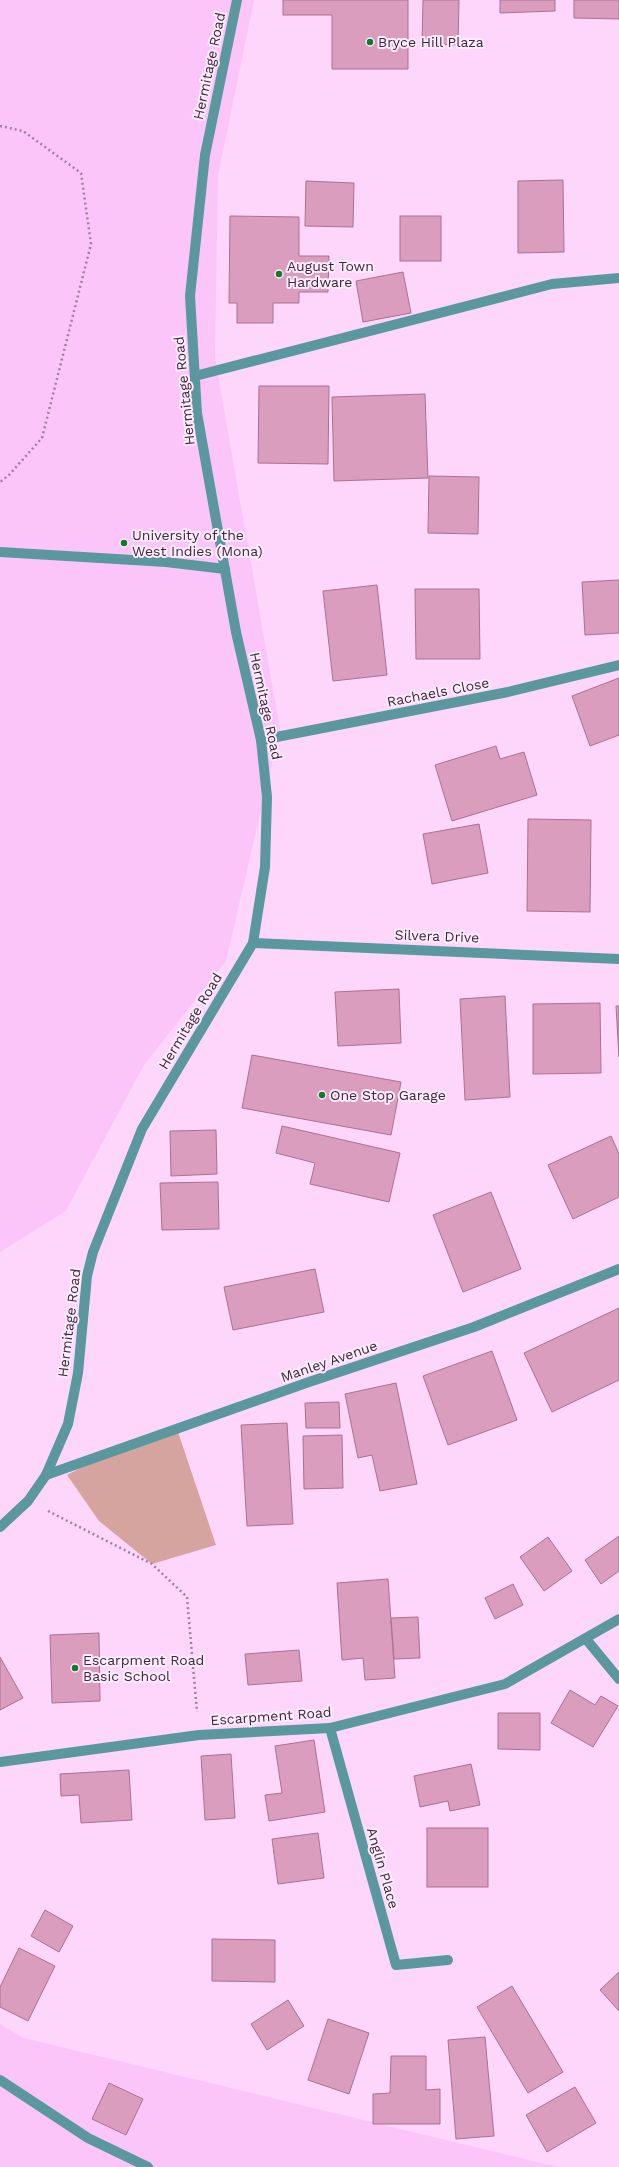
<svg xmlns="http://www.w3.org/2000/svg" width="619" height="2167" font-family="'Work Sans',sans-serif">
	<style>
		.built { fill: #fcc5fa }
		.green { fill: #d6a49e }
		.building { fill: #db9dbd; stroke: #aa718f }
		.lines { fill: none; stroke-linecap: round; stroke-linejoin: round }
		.path { stroke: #9f819d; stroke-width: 2.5; stroke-dasharray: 2 3; stroke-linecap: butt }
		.minor { stroke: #5a979f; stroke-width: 10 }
		.poi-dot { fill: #107b2f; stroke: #ffebfe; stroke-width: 1.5 }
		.labels { text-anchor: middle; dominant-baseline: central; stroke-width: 4; stroke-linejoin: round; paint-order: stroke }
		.poi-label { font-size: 14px; fill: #3c293b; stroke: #ffebfe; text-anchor: start }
		.street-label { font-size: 14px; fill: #3c293b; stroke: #ffebfe }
	</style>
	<rect width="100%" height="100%" fill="#fed6fc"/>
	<g class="built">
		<path d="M0,0H254L218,176L215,358L280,729L226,961L144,1065L66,1211L0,1252Z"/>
		<path d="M0,2024L24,2038L558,2167H0Z"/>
	</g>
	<path class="green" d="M176,1426L216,1545L152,1564L99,1521L67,1475L138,1438Z"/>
	<g class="building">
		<path d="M283,0H408V69H332V15H283Z"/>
		<path d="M423,0H459L458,45L422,44Z"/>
		<path d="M500,0H555V11L500,13Z"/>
		<path d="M574,0H619V19L574,18Z"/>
		<path d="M563,180L564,252L518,253V181Z"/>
		<path d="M306,181L354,183L353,227L305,226Z"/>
		<path d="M230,216L299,217V256H329L328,292H299V303H273V323H237V303H229Z"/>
		<rect x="400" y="216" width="41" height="45"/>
		<path d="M403,272L411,313L363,322L356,281Z"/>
		<path d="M259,386H329L328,464L258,463Z"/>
		<path d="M425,394L428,478L334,481L332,397Z"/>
		<path d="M429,476L479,477L478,534L428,533Z"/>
		<path d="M619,580V633L585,635L582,582Z"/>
		<path d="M377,585L387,675L333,681L323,591Z"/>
		<path d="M415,589H479L480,659H416Z"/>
		<path d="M619,678V735L590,746L572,696Z"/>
		<path d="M496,746L500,759L524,752L537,795L452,821L435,765Z"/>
		<path d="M528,819L591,820L590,912L527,911Z"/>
		<path d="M479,824L488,873L432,884L423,834Z"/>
		<path d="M399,989L401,1043L338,1046L335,992Z"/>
		<path d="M505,996L510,1097L465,1100L460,999Z"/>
		<path d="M600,1003L601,1073L533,1074V1004Z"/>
		<path d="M616,1006H619V1057Z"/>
		<path d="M252,1055L401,1082L391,1135L242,1108Z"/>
		<path d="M282,1126L400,1153L389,1202L310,1184L315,1163L276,1153Z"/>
		<path d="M216,1130L217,1174L171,1176L170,1131Z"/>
		<path d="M611,1136L619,1154V1197L573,1219L548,1165Z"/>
		<path d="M218,1182L219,1229L162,1230L160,1183Z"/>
		<path d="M491,1192L521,1269L463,1292L433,1215Z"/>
		<path d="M315,1269L324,1312L233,1330L224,1287Z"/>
		<path d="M619,1308V1380L552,1412L524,1353Z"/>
		<path d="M492,1351L517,1420L448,1445L423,1376Z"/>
		<path d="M396,1383L417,1484L380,1491L372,1455L358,1458L345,1394Z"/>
		<path d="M339,1402L340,1428H306L305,1403Z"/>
		<path d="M287,1423L293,1524L247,1526L241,1425Z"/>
		<path d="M342,1435L343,1488L304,1489L303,1436Z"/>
		<path d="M619,1536V1571L601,1584L585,1560Z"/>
		<path d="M548,1537L572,1571L544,1591L520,1557Z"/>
		<path d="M388,1579L395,1678L365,1680L363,1658L342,1660L337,1583Z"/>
		<path d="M513,1584L523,1605L495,1619L485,1598Z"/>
		<path d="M418,1617L420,1658L394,1659L391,1618Z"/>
		<path d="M99,1633L100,1701L52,1703L50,1635Z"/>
		<path d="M299,1650L302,1681L248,1685L245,1654Z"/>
		<path d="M0,1657L23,1698L0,1710Z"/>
		<path d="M570,1690L595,1705L601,1696L618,1706L593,1747L551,1723Z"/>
		<path d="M498,1713H540V1750L498,1749Z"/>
		<path d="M314,1740L325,1812L269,1821L265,1795L282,1793L275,1746Z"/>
		<path d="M231,1754L235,1818L205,1820L201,1756Z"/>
		<path d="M471,1764L480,1805L450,1811L448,1801L420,1807L414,1776Z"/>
		<path d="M129,1770L132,1820L81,1823L79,1795L61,1796L60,1774Z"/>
		<rect x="427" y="1828" width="61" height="59"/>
		<path d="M318,1833L324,1878L278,1884L272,1839Z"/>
		<path d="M45,1910L73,1926L59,1952L31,1936Z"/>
		<path d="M212,1939L275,1940V1982L212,1981Z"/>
		<path d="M19,1948L55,1966L28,2021L0,2007V1987Z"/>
		<path d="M619,1972V2011L600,1990Z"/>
		<path d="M512,1986L563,2072L528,2093L477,2007Z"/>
		<path d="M288,2000L304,2026L267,2050L251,2024Z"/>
		<path d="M328,2019L369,2033L349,2094L308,2080Z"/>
		<path d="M485,2037L494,2136L456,2139L448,2040Z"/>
		<path d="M391,2056H426V2090L440,2089V2124H373V2094L390,2093Z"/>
		<path d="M109,2083L143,2099L126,2135L92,2119Z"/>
		<path d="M575,2087L596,2123L547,2152L526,2115Z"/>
	</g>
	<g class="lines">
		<g class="path">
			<path d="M0,126L23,131L81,173L91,244L42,438L9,475L0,482"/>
			<path d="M48,1511L152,1564L187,1597L197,1712"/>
		</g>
		<g class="minor">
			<path d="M195,376L552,284L619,278"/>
			<path d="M0,552L166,562L225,569"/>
			<path d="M261,740L508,692L619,665"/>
			<path d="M253,943L619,959"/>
			<path d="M46,1475L309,1382L474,1327L619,1269"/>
			<path d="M0,1527L28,1501L46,1475L68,1424L78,1373L87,1276L93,1252L142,1129L253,943L265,867L267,797L261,740L236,632L197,413L190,296L205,155L237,0"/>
			<path d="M586,1639L619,1679"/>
			<path d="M330,1728L396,1965L448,1960"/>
			<path d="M0,1762L199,1735L330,1728L505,1684L619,1619"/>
			<path d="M0,2080L88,2138L148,2167"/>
		</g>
	</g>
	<g class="poi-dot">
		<circle cx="370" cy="42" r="4"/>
		<circle cx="279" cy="274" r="4"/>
		<circle cx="124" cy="543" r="4"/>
		<circle cx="322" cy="1095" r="4"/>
		<circle cx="75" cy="1668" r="4"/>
	</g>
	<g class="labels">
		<g class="poi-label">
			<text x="378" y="42">Bryce Hill Plaza</text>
			<text x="287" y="266">August Town<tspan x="287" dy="16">Hardware</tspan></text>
			<text x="132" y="535">University of the<tspan x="132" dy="16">West Indies (Mona)</tspan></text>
			<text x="330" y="1095">One Stop Garage</text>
			<text x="83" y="1660">Escarpment Road<tspan x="83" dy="16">Basic School</tspan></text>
		</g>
		<g class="street-label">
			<text transform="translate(209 66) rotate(-78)">Hermitage Road</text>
			<text transform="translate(184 391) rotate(-96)">Hermitage Road</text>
			<text transform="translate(438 692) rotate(-11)">Rachaels Close</text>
			<text transform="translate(266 706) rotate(78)">Hermitage Road</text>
			<text transform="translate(437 936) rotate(2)">Silvera Drive</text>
			<text transform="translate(190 1021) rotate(-59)">Hermitage Road</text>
			<text transform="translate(69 1323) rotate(-83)">Hermitage Road</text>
			<text transform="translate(329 1361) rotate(-19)">Manley Avenue</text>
			<text transform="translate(271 1716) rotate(-4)">Escarpment Road</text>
			<text transform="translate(383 1868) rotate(74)">Anglin Place</text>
		</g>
	</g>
</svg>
